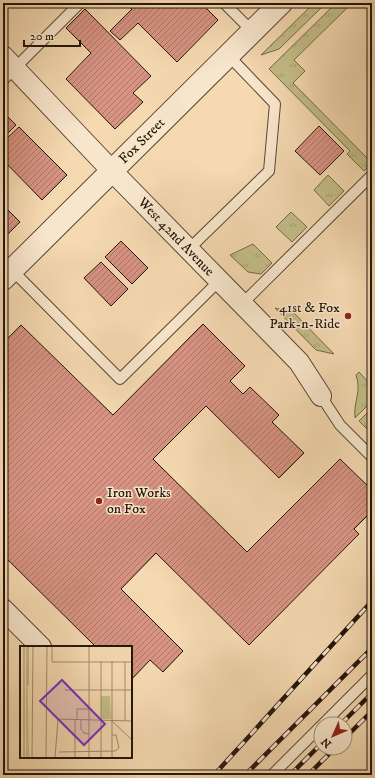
<svg xmlns="http://www.w3.org/2000/svg" width="375" height="778" font-family="'IM FELL DW Pica',serif">
	<style>
		.grass { fill: url(#grass-tufts); stroke: #736948 }
		.building { fill: url(#building-hatch); stroke: #22150a }
		.lines { fill: none; stroke-linecap: round; stroke-linejoin: round }
		.service-casing { stroke: #574634; stroke-width: 12 }
		.minor-casing { stroke: #574634; stroke-width: 22 }
		.tertiary-casing { stroke: #574634; stroke-width: 24 }
		.service { stroke: #f8e6cc; stroke-width: 10 }
		.minor { stroke: #f8e6cc; stroke-width: 20 }
		.tertiary { stroke: #f8e6cc; stroke-width: 22 }
		.rail-casing { stroke: #22150a; stroke-width: 4.5 }
		.rail { stroke: #f8e6cc; stroke-width: 3; stroke-dasharray: 9; stroke-linecap: butt }
		.poi-dot { fill: #8f2418; stroke: #f8e6cc; stroke-width: 1.5 }
		.labels { text-anchor: middle; dominant-baseline: central; stroke-width: 3; stroke-linejoin: round; paint-order: stroke }
		.street-label { font-size: 14px; fill: #22150a; stroke: #f8e6cc }
		.poi-label { font-size: 14px; fill: #22150a; stroke: #f8e6cc; text-anchor: end }
		.inset-road { fill: none; stroke: #a18b6e; stroke-width: 1 }
		.view { fill: #7b2cbf; fill-opacity: 0.15; stroke: #7b2cbf; stroke-width: 2 }
		.inset-edge { fill: none; stroke: #22150a; stroke-width: 2 }
	</style>
	<defs>
		<pattern id="grass-tufts" width="24" height="20" patternUnits="userSpaceOnUse"><rect width="24" height="20" fill="#c4bd87"/><path d="M3 7l-1-3M5 7V3M7 7l1-3M15 17l-1-3M17 17v-4M19 17l1-3" fill="none" stroke="#a8a273"/></pattern>
		<pattern id="building-hatch" width="6" height="6" patternUnits="userSpaceOnUse"><rect width="6" height="6" fill="#d89383"/><path d="M-1 1l2-2M0 6l6-6M5 7l2-2" fill="none" stroke="#af7769"/></pattern>
	</defs>
	<rect width="100%" height="100%" fill="#f5d9b1"/>
	<filter id="stains"><feTurbulence type="fractalNoise" baseFrequency=".005" numOctaves="4"/><feColorMatrix values="0 0 0 0 .2 0 0 0 0 .09 0 0 0 0 .02 0 0 0 .5 -.17"/></filter>
	<radialGradient id="worn" r=".72"><stop offset=".6" stop-color="#630" stop-opacity="0"/><stop offset="1" stop-color="#630" stop-opacity=".3"/></radialGradient>
	<g class="grass">
		<path d="M314,3H326L279,49L261,55Z"/>
		<path d="M336,3H352L294,60L305,71L293,83L372,163L364,171L347,154L350,151L269,69Z"/>
		<path d="M328,175L344,191L329,206L314,190Z"/>
		<path d="M291,212L307,227L292,242L276,227Z"/>
		<path d="M253,244L272,263L261,274L248,272L230,255Z"/>
		<path d="M275,308L294,313L334,354L316,350Z"/>
		<path d="M359,372L372,386V401L355,418C353,402 362,392 356,375Z"/>
		<path d="M372,408V434L359,421Z"/>
	</g>
	<g class="building">
		<path d="M125,3H201L218,20L177,62L138,23L120,40L110,31L132,9Z"/>
		<path d="M85,9L151,76L133,93L143,102L115,129L66,79L91,53L66,28Z"/>
		<path d="M3,112L16,125L3,138Z"/>
		<path d="M319,126L344,151L320,175L295,151Z"/>
		<path d="M19,127L67,175L42,200L3,160V142Z"/>
		<path d="M3,205L20,222L3,239Z"/>
		<path d="M121,241L148,268L132,284L105,257Z"/>
		<path d="M101,262L128,289L111,306L84,278Z"/>
		<path d="M203,324L245,366L230,381L243,394L250,387L279,415L272,422L304,453L279,478L206,406L153,459L247,552L340,459L372,490V511L354,529L359,534L249,645L156,553L121,589L183,651L163,672L150,660L131,680V647H96L3,555V343L21,325L113,415Z"/>
	</g>
	<g class="lines">
		<defs>
			<g id="service">
				<path d="M224,3L253,32"/>
				<path d="M3,80L80,3"/>
				<path d="M188,250L269,171L275,104L228,55"/>
				<path d="M12,270L120,379L219,281"/>
				<path d="M242,304L372,175"/>
				<path d="M321,396L340,425L372,457"/>
				<path d="M323,724L372,675"/>
				<path d="M272,775L321,726"/>
			</g>
			<g id="minor">
				<path d="M3,56L112,171L299,362L321,396"/>
				<path d="M3,609L41,647"/>
			</g>
			<path id="tertiary" d="M3,279L281,3"/>
		</defs>
		<use href="#service" class="service-casing"/>
		<use href="#minor" class="minor-casing"/>
		<use href="#tertiary" class="tertiary-casing"/>
		<use href="#service" class="service"/>
		<use href="#minor" class="minor"/>
		<use href="#tertiary" class="tertiary"/>
		<defs>
			<g id="rail">
				<path d="M341,724L372,693"/>
				<path d="M345,738L372,711"/>
				<path d="M214,775L372,601"/>
				<path d="M245,775L372,648"/>
				<path d="M290,775L321,744"/>
				<path d="M308,775L335,748"/>
			</g>
		</defs>
		<use href="#rail" class="rail-casing"/>
		<use href="#rail" class="rail"/>
	</g>
	<g class="poi-dot">
		<circle cx="348" cy="316" r="4"/>
		<circle cx="99" cy="501" r="4"/>
	</g>
	<g class="labels">
		<g class="street-label">
			<text transform="translate(142 141) rotate(-45)">Fox Street</text>
			<text transform="translate(176 237) rotate(46)">West 42nd Avenue</text>
		</g>
		<g class="poi-label">
			<text x="340" y="308">41st &amp; Fox<tspan x="340" dy="16">Park-n-Ride</tspan></text>
			<text x="107" y="493" text-anchor="start">Iron Works<tspan x="107" dy="16">on Fox</tspan></text>
		</g>
	</g>
	<g transform="translate(20 646)">
		<rect width="112" height="112" fill="#f5d9b1"/>
		<path d="M6,0H7L9,112H6ZM81,50H90L91,73H81Z" fill="#c4bd87"/>
		<path class="inset-road" d="M4,0V112M32,0V16H112M69,0V112M81,15V112M8,39V0M45,44H112M57,74V63H70M61,74V83L64,87L69,88M92,75L112,94M105,75V16M39,106L95,105L99,102L96,89H92M12,112L13,0M26,112L27,0M35,112L38,73L112,75M55,112V74M92,112V15"/>
		<path class="view" d="M42,34L85,78L64,99L20,55Z"/>
		<rect width="112" height="112" class="inset-edge"/>
	</g>
	<rect width="375" height="778" fill="none" stroke="#f5d9b1" stroke-width="16"/>
	<rect x="4" y="4" width="367" height="770" fill="none" stroke="#22150a" stroke-width="2"/>
	<rect x="8" y="8" width="359" height="762" fill="none" stroke="#22150a"/>
	<g transform="translate(333 736) rotate(225)"><circle r="19" fill="#f8e6cc" stroke="#a2927e"/>
	<path d="M0-3L7 15L0 10L-7 15Z" fill="#8f2418"/>
	<text y="-6" font-size="11" font-weight="bold" text-anchor="middle" fill="#22150a">N</text>
	</g>
	<path d="M24 40v6h56v-6" fill="none" stroke="#22150a" stroke-width="2"/>
	<text x="30" y="40" font-size="12" fill="#22150a" stroke="#f8e6cc" stroke-width="3" paint-order="stroke">20 m</text>
	<rect width="100%" height="100%" filter="url(#stains)"/>
	<rect width="100%" height="100%" fill="url(#worn)"/>
</svg>
